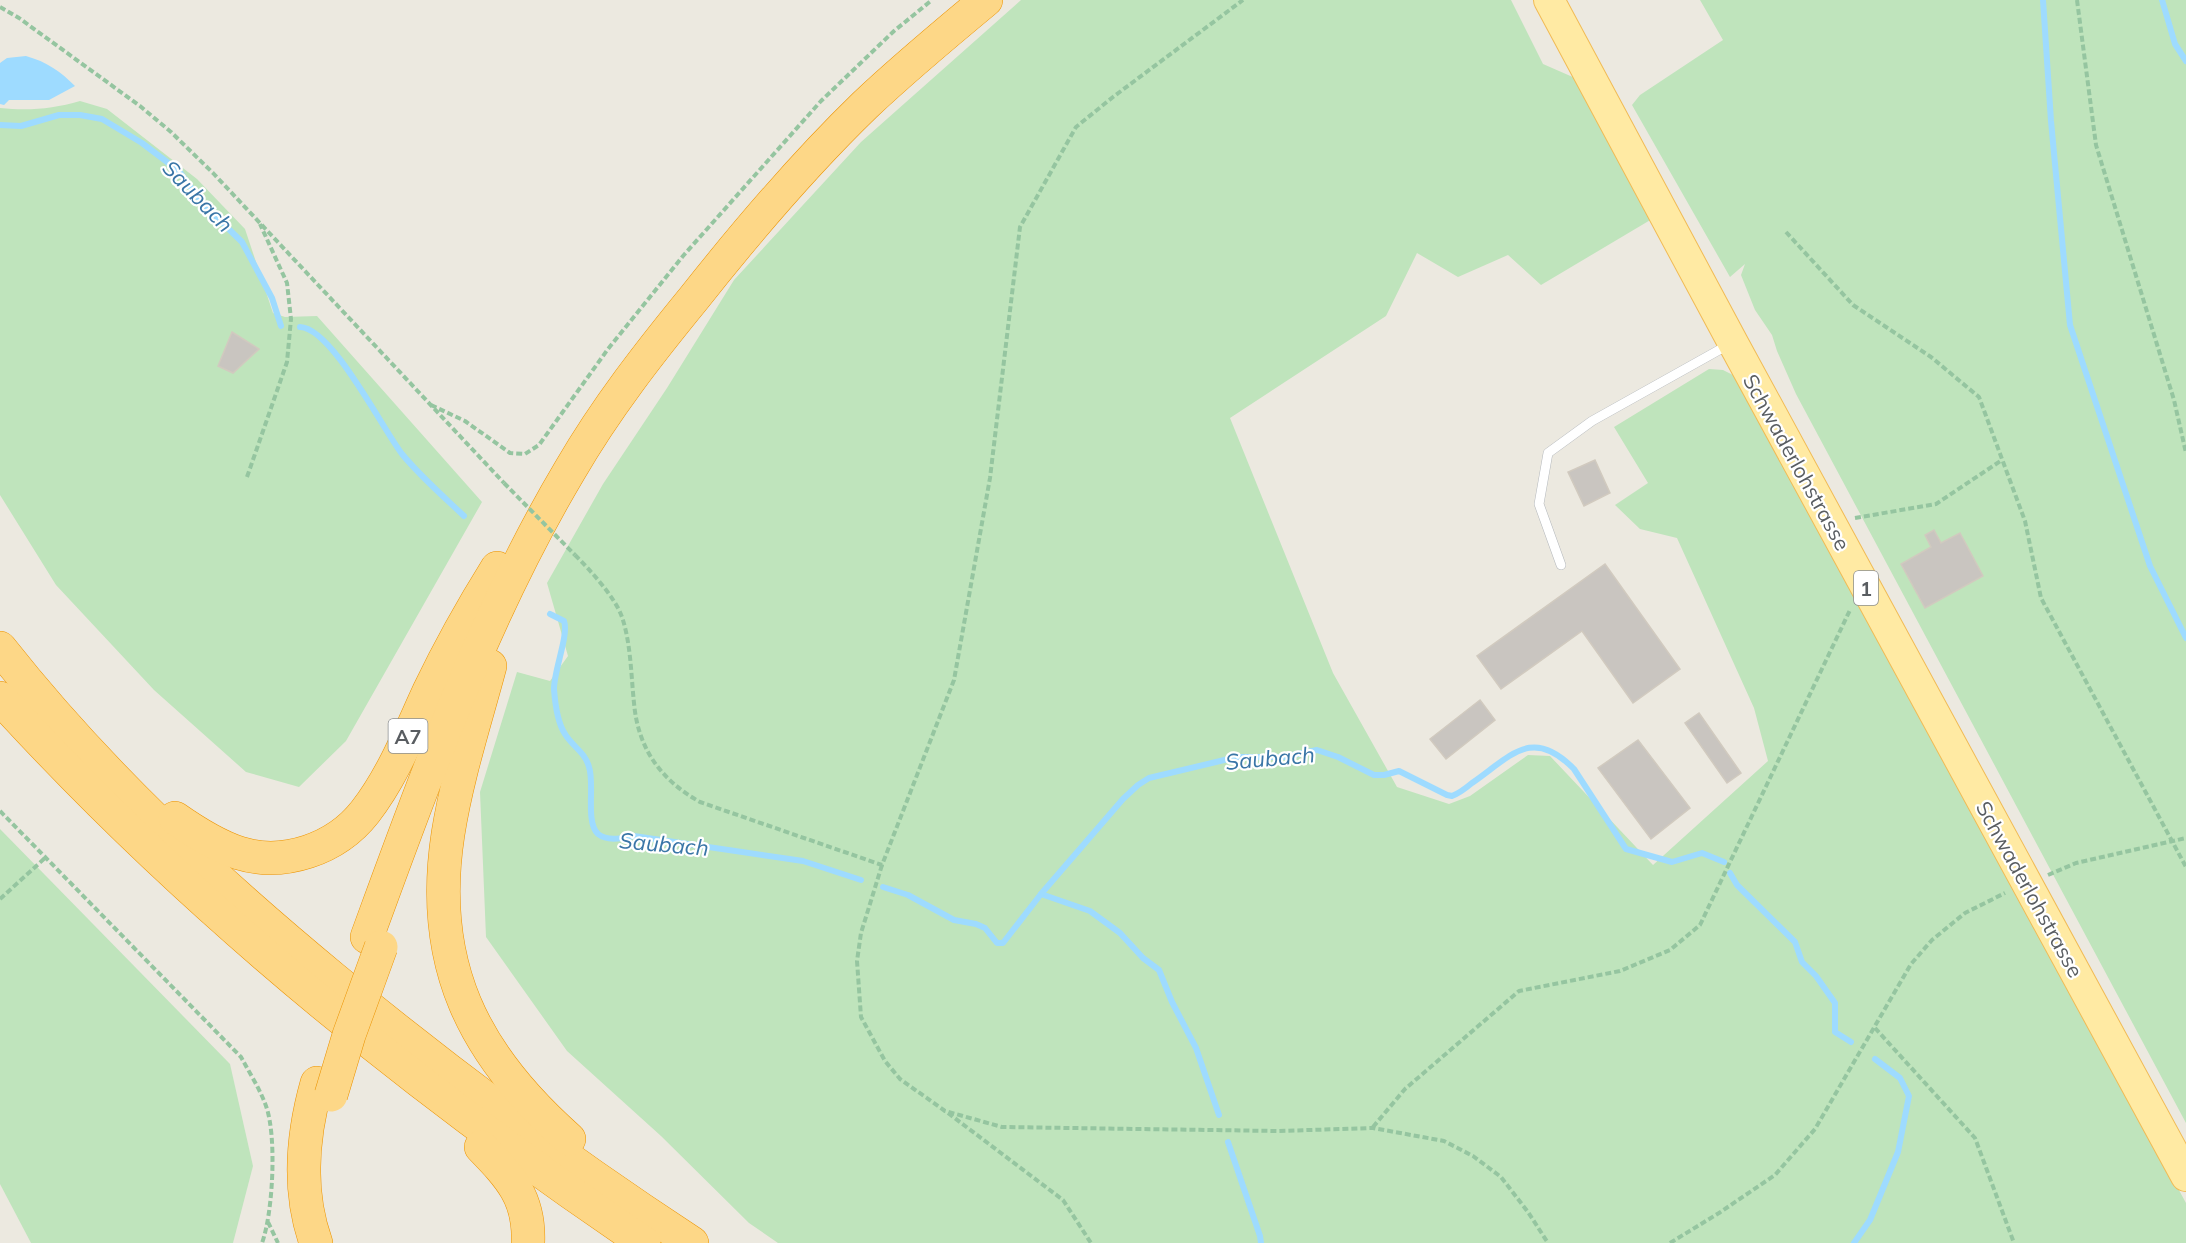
<svg xmlns="http://www.w3.org/2000/svg" width="2186" height="1243" font-family="Mulish,sans-serif">
	<style>
		.green { fill: #bfe4bc }
		.water { fill: #9edbff }
		.lines { fill: none; stroke-linecap: round; stroke-linejoin: round }
		.stream { stroke: #9edbff; stroke-width: 6 }
		.building { fill: #c9c5c0; stroke: #d1cabf; stroke-width: 1.5 }
		.service-casing { stroke: #b3b7bb; stroke-width: 10 }
		.primary-casing { stroke: #f1bb55; stroke-width: 32 }
		.motorway-casing { stroke: #ec9300; stroke-width: 34 }
		.path { stroke: #95c5a0; stroke-width: 4; stroke-dasharray: 6 3; stroke-linecap: butt }
		.service { stroke: #fff; stroke-width: 9 }
		.primary { stroke: #ffeaa3; stroke-width: 30 }
		.motorway { stroke: #fdd787; stroke-width: 33 }
		.motorway-bridge-casing { stroke: #ec9300; stroke-width: 34; stroke-linecap: butt }
		.path-bridge { stroke: #95c5a0; stroke-width: 4; stroke-dasharray: 6 3; stroke-linecap: butt }
		.motorway-bridge { stroke: #fdd787; stroke-width: 33 }
		.labels { text-anchor: middle; dominant-baseline: central; stroke-width: 4.5; stroke-linejoin: round; paint-order: stroke }
		.shield { fill: #fff; stroke: #8b8e90; stroke-width: 1.5 }
		.shield-label { font-size: 20px; font-weight: bold; fill: #595d61 }
		.street-label { font-size: 21px; fill: #595d61; stroke: #fff }
		.water-label { font-size: 22px; font-style: italic; fill: #3a76a7; stroke: #fff }
	</style>
	<rect width="100%" height="100%" fill="#ece9e0"/>
	<g class="green">
		<path d="M1021,0H1511L1543,64L1575,78L1652,219L1541,285L1508,255L1458,277L1417,253L1386,316L1230,418L1333,673L1397,787L1449,804L1470,796L1528,755L1550,756L1653,865L1768,761L1754,708L1677,538L1640,529L1615,505L1648,483L1614,427L1709,369L1723,370L1737,377L2186,1203V1243H778L749,1223L661,1136L567,1051L486,937L480,792L517,672L550,681L568,656L547,583L603,484L667,388L734,280L861,142Z"/>
		<path d="M1700,0H2186V1123L1796,394L1777,351L1772,335L1755,310L1741,275L1745,264L1730,277L1632,105L1640,95L1723,40Z"/>
		<path d="M80,101L107,109L197,179L245,229L273,313L285,317L317,316L482,502L346,741L299,787L246,772L154,690L56,585L0,495V108C28,111 53,109 80,101Z"/>
		<path d="M0,829L230,1064L253,1166L233,1243H31L0,1184Z"/>
	</g>
	<path class="water" d="M26,56C47,62 60,71 75,86L49,100H9L4,105L0,104V63L7,58Z"/>
	<g class="lines">
		<g class="stream">
			<path d="M2043,0L2051,121L2070,325L2150,566L2186,638"/>
			<path d="M2162,0L2175,44L2186,61"/>
			<path d="M0,125L21,126L59,115H80L102,119L142,143L179,171L203,204L242,242L272,298L281,326"/>
			<path d="M300,327C332,328 382,428 402,454C420,476 443,496 464,516"/>
			<path d="M550,614L564,621C569,635 554,670 554,689C555,703 557,722 565,734C572,746 585,752 589,767C595,784 585,822 598,834C608,842 623,838 634,836L803,861L861,880"/>
			<path d="M1730,873L1737,885L1795,942L1802,962L1816,976L1835,1003V1032L1851,1042"/>
			<path d="M883,887L908,895L954,920L976,924L985,928L997,943H1003L1041,894L1090,911L1120,933L1143,958L1159,970L1172,1002L1196,1048L1219,1115"/>
			<path d="M1041,894L1123,799L1138,785L1149,778L1237,757H1283L1317,750L1338,757L1374,775H1384L1399,771L1447,795L1452,796C1460,793 1466,788 1472,783C1511,756 1532,726 1574,769L1626,849L1672,862L1702,853L1724,862"/>
			<path d="M1228,1142L1260,1236L1261,1243"/>
			<path d="M1854,1243L1870,1220L1898,1152L1909,1096L1900,1078L1875,1059"/>
		</g>
	</g>
	<g class="building">
		<path d="M232,332L259,349L233,373L218,366Z"/>
		<path d="M1595,460L1610,493L1584,506L1568,472Z"/>
		<path d="M1934,530L1941,543L1960,533L1983,576L1925,608L1901,564L1931,547L1925,535Z"/>
		<path d="M1605,564L1680,669L1633,703L1582,631L1501,689L1477,656Z"/>
		<path d="M1480,700L1495,720L1446,759L1430,739Z"/>
		<path d="M1699,713L1741,773L1727,783L1685,723Z"/>
		<path d="M1638,740L1690,808L1651,839L1598,768Z"/>
	</g>
	<g class="lines">
		<defs>
			<path id="service" d="M1561,565L1539,504L1548,453L1592,421L1728,345"/>
			<path id="primary" d="M1549,0L1733,343L2186,1176"/>
			<g id="motorway">
				<path d="M0,648C97,771 212,878 333,978C448,1073 567,1161 692,1243"/>
				<path d="M490,666C475,722 457,777 448,834C428,964 473,1054 569,1139"/>
				<path d="M0,698C190,907 410,1085 644,1243"/>
				<path d="M175,818C195,832 215,845 239,853C284,867 336,849 365,812C393,776 410,732 429,691C449,649 472,608 497,568"/>
				<path d="M367,937C425,778 483,616 570,470C606,408 649,353 694,298C747,231 803,165 865,105C904,68 945,34 986,0"/>
				<path d="M481,1147C510,1177 530,1198 528,1243"/>
				<path d="M316,1243C297,1190 302,1136 317,1083"/>
			</g>
		</defs>
		<use href="#service" class="service-casing"/>
		<use href="#primary" class="primary-casing"/>
		<use href="#motorway" class="motorway-casing"/>
		<g class="path">
			<path d="M2077,0L2096,145L2174,400L2186,453"/>
			<path d="M0,7L19,18L140,106L171,132L213,173L504,483"/>
			<path d="M1786,232L1853,305L1931,357L1979,397L2025,521L2041,598L2186,867"/>
			<path d="M431,405L465,421L510,453L525,454L539,445L608,349L683,256L821,101L894,31L932,0"/>
			<path d="M247,477L287,362L291,319L287,283L260,224"/>
			<path d="M1855,518L1936,504L2002,460"/>
			<path d="M575,555C590,570 615,597 622,617C631,644 631,675 634,703C638,749 661,780 700,802L882,865L954,680L990,478L1020,227L1076,127L1113,97L1243,0"/>
			<path d="M0,811L241,1057C249,1072 260,1089 266,1106C277,1136 273,1213 262,1243"/>
			<path d="M882,865L861,933L857,961L861,1017L885,1061L900,1079L945,1111L1002,1127L1278,1131L1373,1128L1444,1141L1473,1156L1501,1177L1528,1212L1548,1243"/>
			<path d="M2048,875L2076,863L2186,838"/>
			<path d="M0,899L45,858"/>
			<path d="M1875,1028L1975,1138L2014,1243"/>
			<path d="M948,1113L1063,1200L1091,1243"/>
			<path d="M1373,1127L1405,1089L1519,991L1620,971L1670,950L1700,925L1850,610"/>
			<path d="M268,1222L278,1243"/>
			<path d="M1670,1243L1719,1213L1775,1175L1815,1129L1911,964L1932,940L1965,913L2005,893"/>
		</g>
		<use href="#service" class="service"/>
		<use href="#primary" class="primary"/>
		<use href="#motorway" class="motorway"/>
		<defs>
			<path id="motorway-bridge" d="M331,1095L349,1035L381,947"/>
		</defs>
		<use href="#motorway-bridge" class="motorway-bridge-casing"/>
		<path class="path-bridge" d="M504,483L575,555"/>
		<use href="#motorway-bridge" class="motorway-bridge"/>
	</g>
	<g class="labels">
		<g class="shield">
			<rect x="1854" y="571" width="24" height="34" rx="4.5"/>
			<rect x="388.5" y="719" width="39" height="34" rx="4.5"/>
		</g>
		<g class="shield-label">
			<text x="1866" y="588">1</text>
			<text x="408" y="736">A7</text>
		</g>
		<g class="street-label">
			<text transform="translate(1797 462) rotate(61)">Schwaderlohstrasse</text>
			<text transform="translate(2030 889) rotate(61)">Schwaderlohstrasse</text>
		</g>
		<g class="water-label">
			<text transform="translate(198 196) rotate(46)">Saubach</text>
			<text transform="translate(1270 758) rotate(-5)">Saubach</text>
			<text transform="translate(664 844) rotate(5)">Saubach</text>
		</g>
	</g>
</svg>
